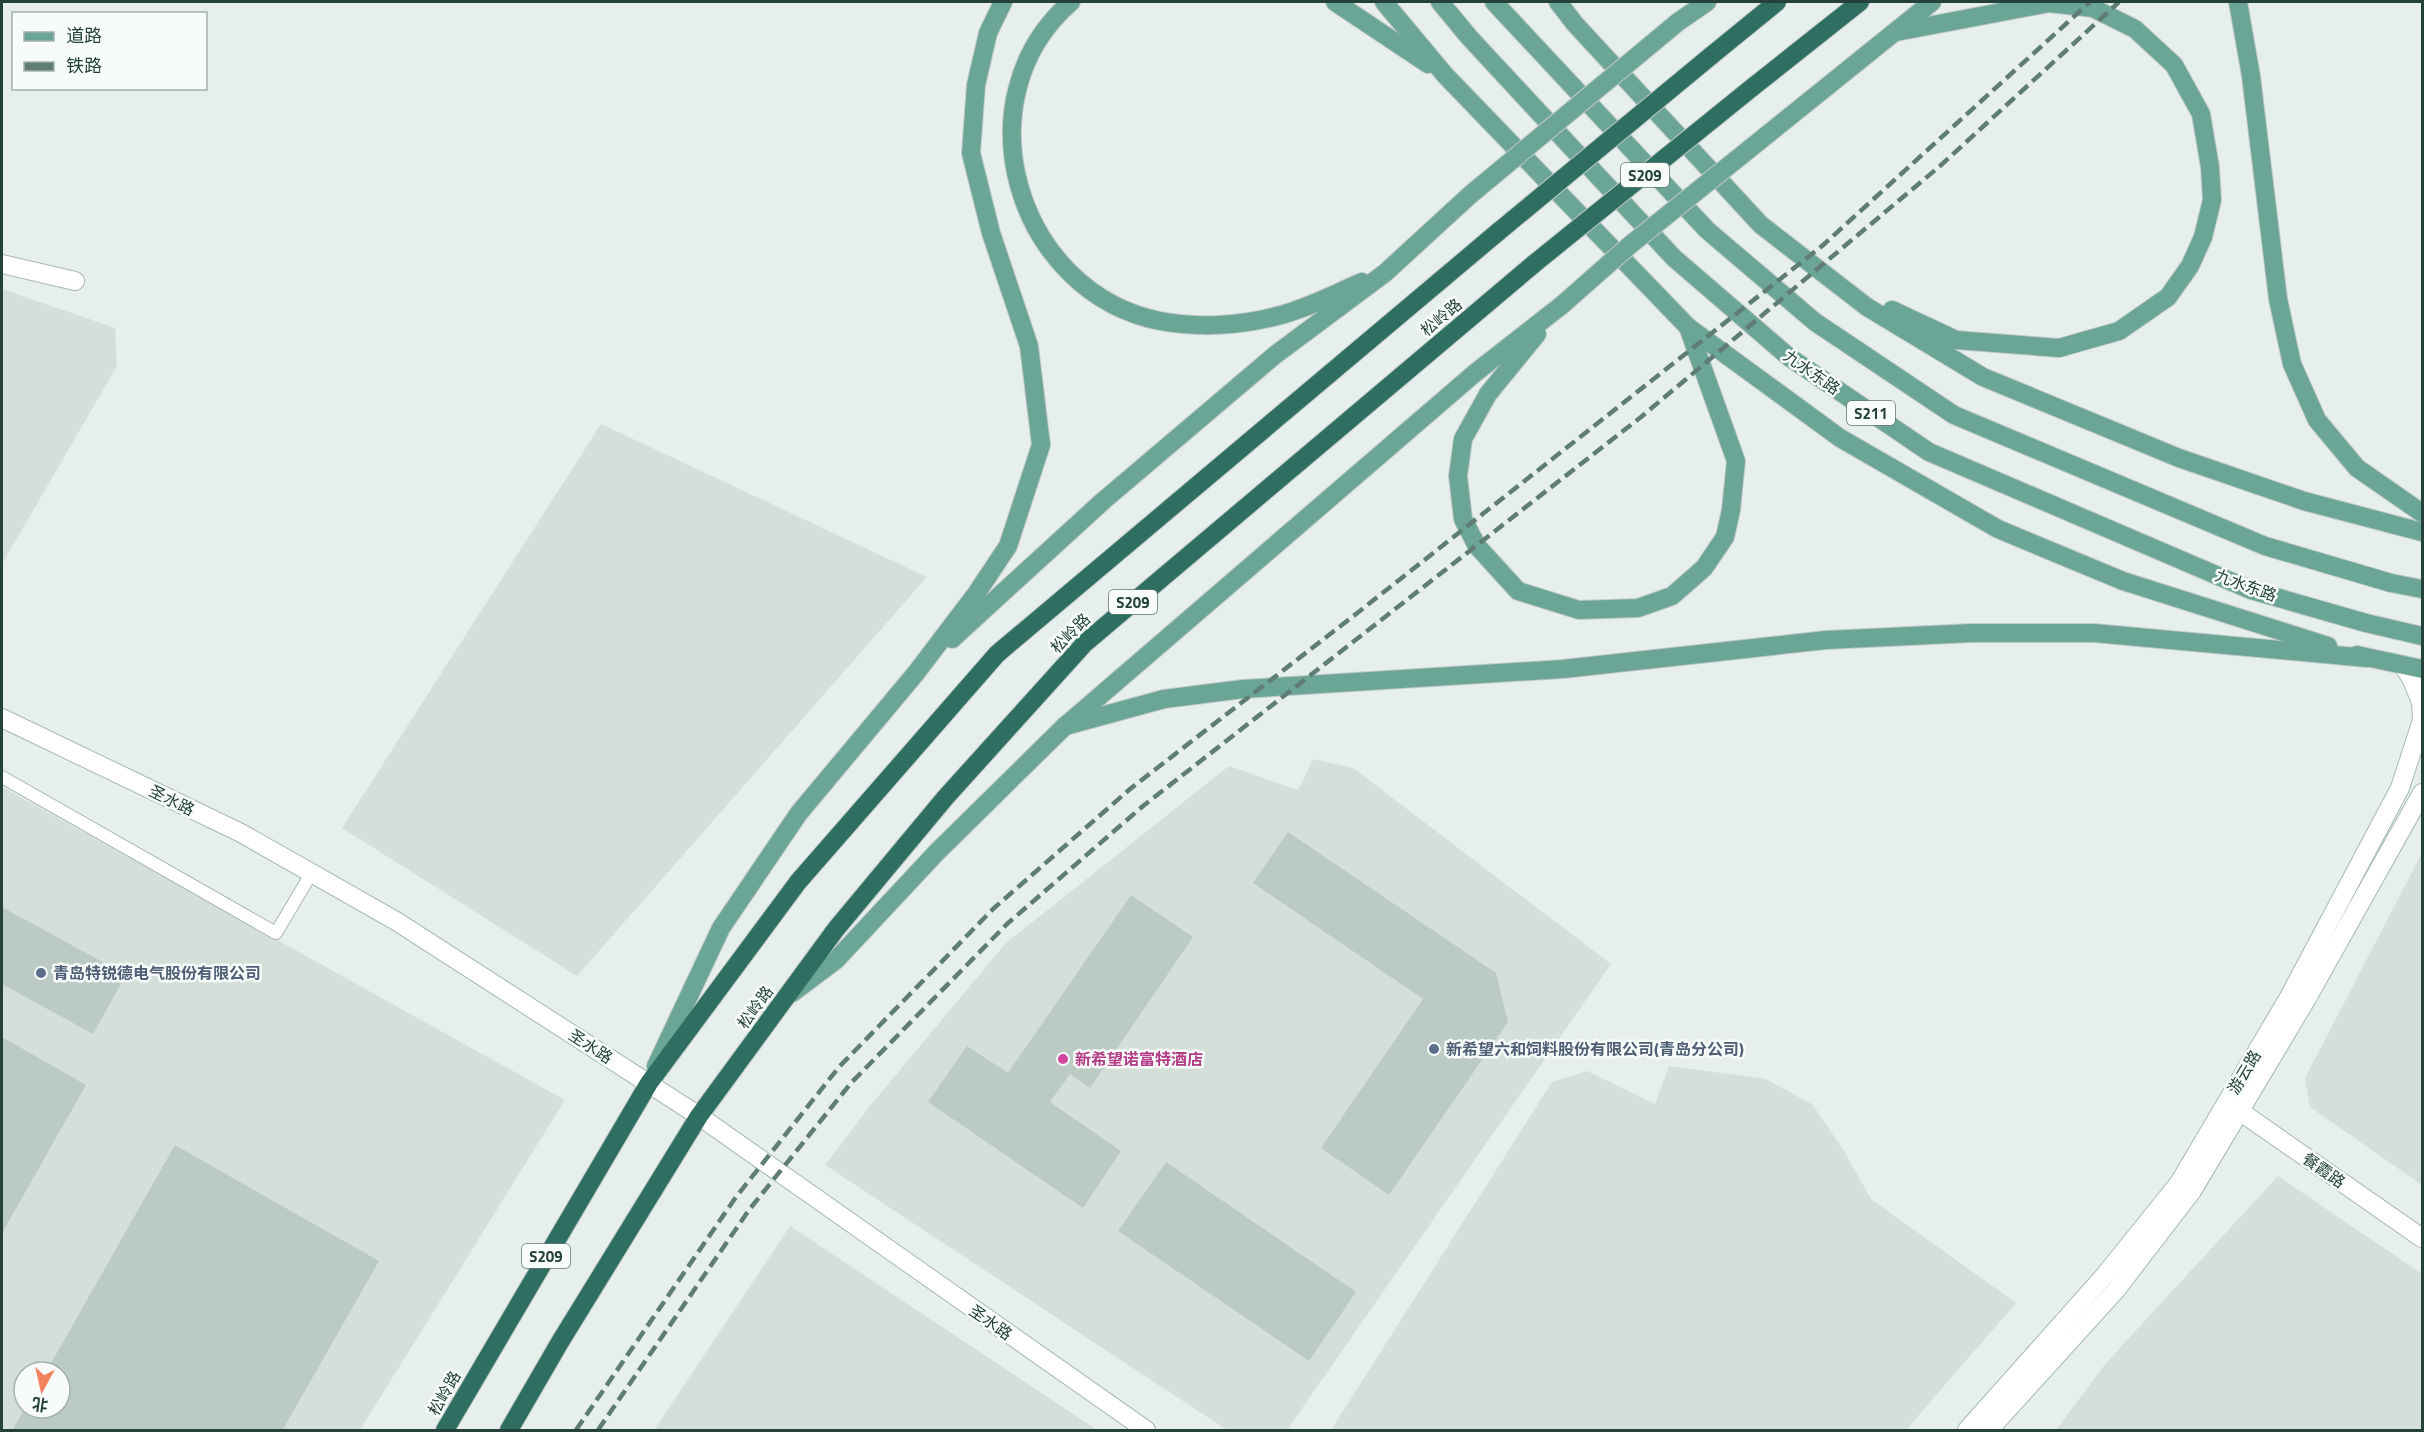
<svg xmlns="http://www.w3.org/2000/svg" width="2424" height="1432" font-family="'Titillium Web','Noto Sans SC',sans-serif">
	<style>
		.built { fill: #d4dfda; fill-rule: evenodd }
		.building { fill: #bbcac4 }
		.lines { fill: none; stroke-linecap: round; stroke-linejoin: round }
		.lane-casing { stroke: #a8b8b2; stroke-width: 14 }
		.street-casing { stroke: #a8b8b2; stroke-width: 20 }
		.secondary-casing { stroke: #a4bbb3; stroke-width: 20 }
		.primary-casing { stroke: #c2cac8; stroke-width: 20 }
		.highway-casing { stroke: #c2cac8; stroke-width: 20 }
		.lane { stroke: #fff; stroke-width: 12 }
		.street { stroke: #fff; stroke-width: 18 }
		.secondary { stroke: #fff; stroke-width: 18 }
		.primary { stroke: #6aa596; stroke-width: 18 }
		.highway { stroke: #2f6f62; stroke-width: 18 }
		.rail { stroke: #5f7d75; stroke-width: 4.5; stroke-dasharray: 12 6; stroke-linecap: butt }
		.primary-bridge-casing { stroke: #c2cac8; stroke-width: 20; stroke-linecap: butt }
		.highway-bridge-casing { stroke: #c2cac8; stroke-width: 20; stroke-linecap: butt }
		.primary-bridge { stroke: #6aa596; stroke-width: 18 }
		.highway-bridge { stroke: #2f6f62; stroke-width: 18 }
		.service-dot { fill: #5c6f8a; stroke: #f7fbf9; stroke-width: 2 }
		.hotel-dot { fill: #d1479c; stroke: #f7fbf9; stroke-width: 2 }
		.labels { text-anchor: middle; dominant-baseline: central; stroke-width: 5; stroke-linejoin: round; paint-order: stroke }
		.shield { fill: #f7fbf9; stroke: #637a73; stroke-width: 1.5 }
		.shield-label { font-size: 15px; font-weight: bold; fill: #24423a }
		.street-label { font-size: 16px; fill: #24423a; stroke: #f7fbf9 }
		.service-label { font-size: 16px; font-weight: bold; fill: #4e5e75; stroke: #f7fbf9; text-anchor: start }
		.hotel-label { font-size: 16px; font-weight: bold; fill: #b23c85; stroke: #f7fbf9; text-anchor: start }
	</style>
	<rect width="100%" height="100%" fill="#e6efeb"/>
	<g class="built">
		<path d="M2,289L115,328L117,366L2,564Z"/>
		<path d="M601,424L927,577L577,976L342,828Z"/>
		<path d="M1313,759L1353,768L1611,964L1287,1430H1227L825,1165L870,1106L1006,943L1229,766L1298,790Z"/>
		<path d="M2,787L565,1100L360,1430H2ZM24,1372H60V1408H24Z"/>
		<path d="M2422,853V1185L2310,1107L2305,1078Z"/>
		<path d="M1669,1066L1766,1079L1813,1105L1844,1151L1871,1199L2016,1303L1906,1430H1331L1552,1082L1587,1071L1655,1104Z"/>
		<path d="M2278,1176L2422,1274V1430H2056L2106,1363Z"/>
		<path d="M790,1226L1097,1430H654Z"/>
	</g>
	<g class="building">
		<path d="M1288,832L1496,973L1508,1022L1389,1195L1321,1148L1423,999L1253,883Z"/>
		<path d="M1131,895L1193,937L1090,1088L1070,1074L1050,1102L1121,1151L1083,1208L928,1102L967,1046L1008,1073Z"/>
		<path d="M2,907L126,975L93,1034L2,984Z"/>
		<path d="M2,1037L86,1085L2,1233Z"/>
		<path d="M175,1145L379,1261L282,1431H12L25,1408H60V1372H46Z"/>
		<path d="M1166,1162L1356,1292L1309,1361L1118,1231Z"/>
	</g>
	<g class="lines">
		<defs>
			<path id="lane" d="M2,777L276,933L311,874"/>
			<g id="street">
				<path d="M2,264L75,281"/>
				<path d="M2228,1103L2422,1238"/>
			</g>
			<g id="secondary">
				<path d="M2,718L241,833L396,921L699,1116L1146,1430"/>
				<path d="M1967,1430L2105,1275L2179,1183L2289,997L2400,788L2422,720L2421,702L2412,680L2403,665"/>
				<path d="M1989,1430L2116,1290L2192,1191L2306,1000L2422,793"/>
			</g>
			<g id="primary">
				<path d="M1071,2C959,99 1016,292 1160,321C1198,328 1240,326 1277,316C1306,309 1334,294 1362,282"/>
				<path d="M1335,2L1428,64"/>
				<path d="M1384,2L1445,75L1688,327L1840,438L1998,529L2123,581L2328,646"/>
				<path d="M1440,2L1469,37L1674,258L1789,357L1929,452L2251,590L2366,623L2422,636"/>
				<path d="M1494,2L1707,230L1815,322L1954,415L2265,546L2391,583L2422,589"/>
				<path d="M1558,2L1575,24L1761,225L1867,307L1983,377L2179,458L2304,501L2422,532"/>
				<path d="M2238,2L2251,76L2278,299L2292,364L2317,420L2357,468L2422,513"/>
				<path d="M1678,22L1707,2"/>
				<path d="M1778,126L1932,2"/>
				<path d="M1892,310L1956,340L2059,348L2119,331L2168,297L2190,266L2203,237L2212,200L2210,167L2201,114L2174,65L2135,29L2093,8L2049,3L1896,32"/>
				<path d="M1537,334L1488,394L1463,439L1458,476L1463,519L1477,546L1518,591L1579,610L1638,608L1672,596L1704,568L1725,537L1731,510L1736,461L1688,327"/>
				<path d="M952,639L1103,501L1275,355L1385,273L1470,195"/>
				<path d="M2357,655L2422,669"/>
				<path d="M1065,726L1164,699L1243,689L1563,669L1826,640L1972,633H2094L2367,658"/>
				<path d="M792,993L836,960L936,853L1065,726L1475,373L1562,305"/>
				<path d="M656,1066L721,928L799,813L916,673L976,594L1008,546L1041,445L1029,346L991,233L971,153L976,85L988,33L1003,2"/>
			</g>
			<g id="highway">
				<path d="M1712,55L1777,2"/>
				<path d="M1754,86L1860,2"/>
				<path d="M445,1430L649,1083L798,882L997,654L1498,232"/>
				<path d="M509,1430L560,1342L699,1116L836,929L945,798L1085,643L1535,263"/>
			</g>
		</defs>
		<use href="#lane" class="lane-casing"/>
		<use href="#street" class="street-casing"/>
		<use href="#secondary" class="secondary-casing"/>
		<use href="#primary" class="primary-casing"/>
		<use href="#highway" class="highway-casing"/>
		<use href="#lane" class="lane"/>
		<use href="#street" class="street"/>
		<use href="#secondary" class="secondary"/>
		<use href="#primary" class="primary"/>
		<use href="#highway" class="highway"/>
		<g class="rail">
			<path d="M576,1430L736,1197L839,1067L993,909L1130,789L1356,614L1822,246L2090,2"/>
			<path d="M598,1430L749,1210L851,1083L1007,924L1143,806L1641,417L1940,166L2119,2"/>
		</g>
		<defs>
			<g id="primary-bridge">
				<path d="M1470,195L1678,22"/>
				<path d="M1562,305L1630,245L1778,126"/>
			</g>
			<g id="highway-bridge">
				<path d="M1498,232L1712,55"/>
				<path d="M1535,263L1754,86"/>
			</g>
		</defs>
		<use href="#primary-bridge" class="primary-bridge-casing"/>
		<use href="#highway-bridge" class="highway-bridge-casing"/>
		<use href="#primary-bridge" class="primary-bridge"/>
		<use href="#highway-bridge" class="highway-bridge"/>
	</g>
	<g class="service-dot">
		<circle cx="41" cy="973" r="6"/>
		<circle cx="1434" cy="1049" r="6"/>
	</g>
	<circle class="hotel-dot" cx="1063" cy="1059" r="6"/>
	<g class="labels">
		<g class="shield">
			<rect x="1621" y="163" width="48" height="24" rx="4.5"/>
			<rect x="1847" y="401" width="48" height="24" rx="4.5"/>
			<rect x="1109" y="590" width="48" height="24" rx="4.5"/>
			<rect x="522" y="1244" width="48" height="24" rx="4.5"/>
		</g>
		<g class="shield-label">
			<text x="1645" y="175">S209</text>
			<text x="1871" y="413">S211</text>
			<text x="1133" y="602">S209</text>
			<text x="546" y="1256">S209</text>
		</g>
		<g class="street-label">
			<text transform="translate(1441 317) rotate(-40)">松岭路</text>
			<text transform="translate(1812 372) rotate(35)">九水东路</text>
			<text transform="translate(2246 585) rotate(20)">九水东路</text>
			<text transform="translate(1070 633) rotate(-45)">松岭路</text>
			<text transform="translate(172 800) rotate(26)">圣水路</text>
			<text transform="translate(755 1007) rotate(-54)">松岭路</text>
			<text transform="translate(591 1046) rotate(33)">圣水路</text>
			<text transform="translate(2244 1072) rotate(-59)">游云路</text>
			<text transform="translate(2324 1170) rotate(35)">餐霞路</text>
			<text transform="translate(991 1322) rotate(35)">圣水路</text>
			<text transform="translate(444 1393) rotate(-60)">松岭路</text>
		</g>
		<g class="service-label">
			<text x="53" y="973">青岛特锐德电气股份有限公司</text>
			<text x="1446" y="1049">新希望六和饲料股份有限公司(青岛分公司)</text>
		</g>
		<g class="hotel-label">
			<text x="1075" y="1059">新希望诺富特酒店</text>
		</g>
	</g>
	<rect width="2424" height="1432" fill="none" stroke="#24423a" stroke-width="6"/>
	<rect x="12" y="12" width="195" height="78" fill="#f7fbf9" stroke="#a3b1ad" stroke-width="1.5"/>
	<rect x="24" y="32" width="30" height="9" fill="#6aa596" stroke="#a3b1ad" stroke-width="1.5"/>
	<text x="66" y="42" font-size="18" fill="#24423a">道路</text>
	<rect x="24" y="62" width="30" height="9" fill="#5f7d75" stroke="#a3b1ad" stroke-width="1.5"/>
	<text x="66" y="72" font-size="18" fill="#24423a">铁路</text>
	<g transform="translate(42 1390) rotate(188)"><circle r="28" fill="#f7fbf9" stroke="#a3b1ad" stroke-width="1.5"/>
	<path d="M0-4.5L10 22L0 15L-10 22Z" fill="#f4845f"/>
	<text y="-9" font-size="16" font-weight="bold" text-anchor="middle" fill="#24423a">北</text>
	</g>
</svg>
